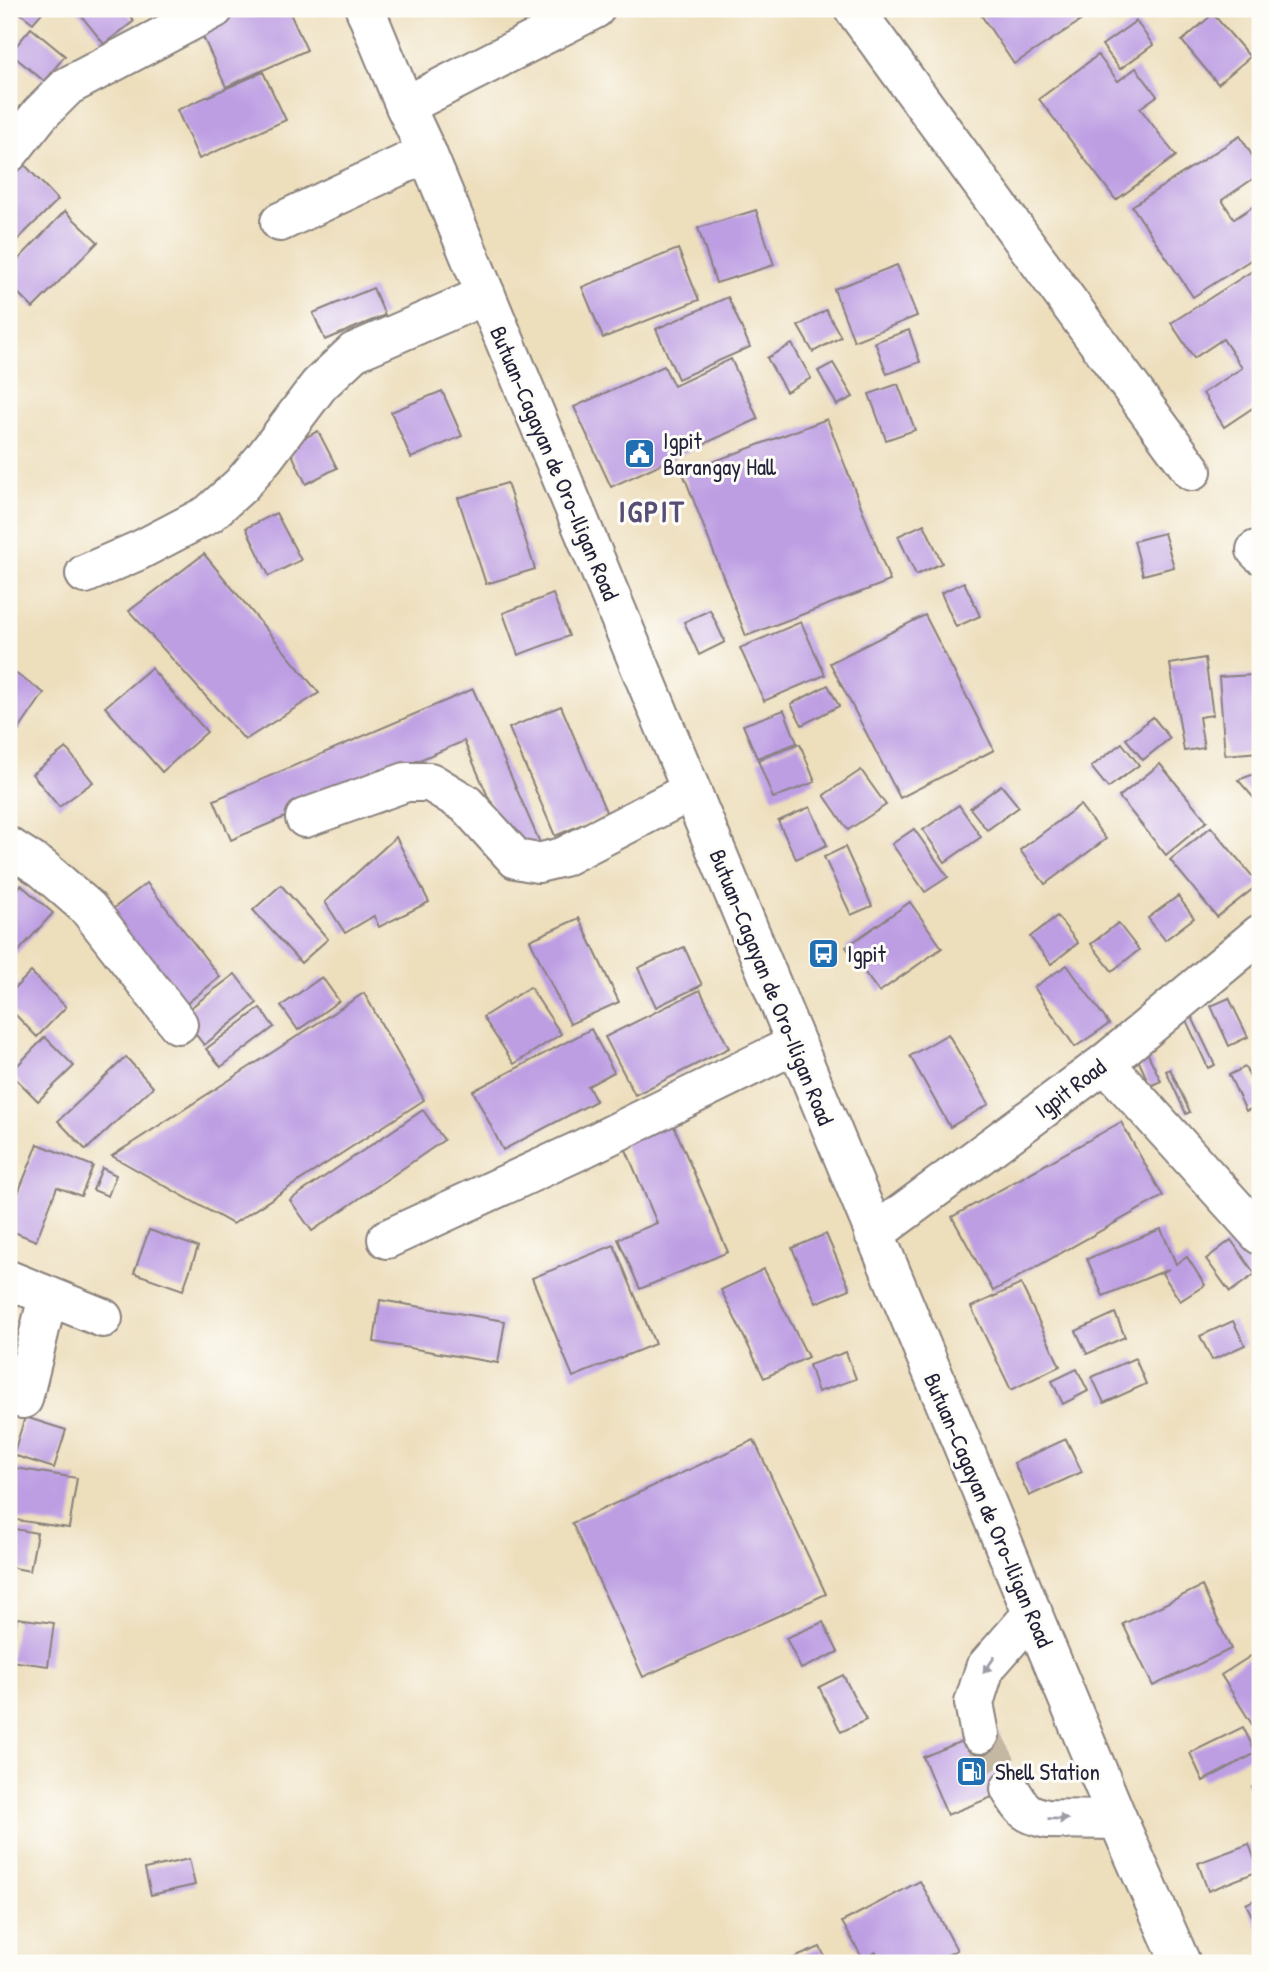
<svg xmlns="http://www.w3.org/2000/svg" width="1269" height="1972" font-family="'Patrick Hand',sans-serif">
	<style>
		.building { fill: #bd9ee3 }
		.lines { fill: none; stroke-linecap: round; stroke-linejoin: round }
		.minor-tunnel { stroke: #c4b8a2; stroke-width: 38; stroke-dasharray: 38 19; stroke-linecap: butt }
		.minor-casing { stroke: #88807c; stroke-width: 42 }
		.highway-casing { stroke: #88807c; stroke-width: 42 }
		.minor { stroke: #fff; stroke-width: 38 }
		.highway { stroke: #fff; stroke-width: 38 }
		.oneway { fill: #9c9ca7 }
		.labels { text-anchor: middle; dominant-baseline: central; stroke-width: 6; stroke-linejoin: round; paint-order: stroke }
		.poi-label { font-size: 23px; fill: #22223b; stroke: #fdfcf7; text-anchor: start }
		.street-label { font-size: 23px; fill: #22223b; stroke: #fdfcf7 }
		.district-label { font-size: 30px; font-weight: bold; letter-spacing: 2px; fill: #584d76; stroke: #fdfcf7 }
	</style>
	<rect width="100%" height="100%" fill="#fdfcf7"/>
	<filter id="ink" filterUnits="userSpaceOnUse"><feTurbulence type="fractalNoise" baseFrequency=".0143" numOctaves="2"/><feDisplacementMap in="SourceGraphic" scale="14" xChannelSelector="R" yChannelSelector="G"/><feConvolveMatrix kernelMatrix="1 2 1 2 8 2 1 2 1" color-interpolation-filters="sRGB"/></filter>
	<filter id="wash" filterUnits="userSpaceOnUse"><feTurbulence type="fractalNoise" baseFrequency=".00686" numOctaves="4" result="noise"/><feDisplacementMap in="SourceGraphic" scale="28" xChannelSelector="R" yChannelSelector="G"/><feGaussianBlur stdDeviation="1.57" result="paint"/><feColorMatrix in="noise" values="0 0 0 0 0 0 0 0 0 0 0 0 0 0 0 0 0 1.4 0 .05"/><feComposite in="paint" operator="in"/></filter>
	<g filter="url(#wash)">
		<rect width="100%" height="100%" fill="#eddebc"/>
		<g id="blocks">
			<g class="building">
				<path d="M15,9H45L33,23Z"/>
				<path d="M76,9H125L134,21L104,44Z"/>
				<path d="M237,9H288L307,50L226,87L198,26Z"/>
				<path d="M977,9H1099L1014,64Z"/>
				<path d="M1213,14L1250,57L1218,84L1182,41Z"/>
				<path d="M1136,21L1153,45L1120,69L1102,45Z"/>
				<path d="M31,28L65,56L44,81L10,53Z"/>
				<path d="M1098,55L1118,81L1136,68L1157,96L1140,108L1176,156L1116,200L1039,99Z"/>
				<path d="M263,72L286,120L199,159L177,110Z"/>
				<path d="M1240,136L1260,168V174L1222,200L1234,219L1260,202V254L1193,297L1132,206Z"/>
				<path d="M23,163L58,200L9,248V177Z"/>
				<path d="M756,210L774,265L716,283L698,228Z"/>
				<path d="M65,211L98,242L33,308L9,284V269Z"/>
				<path d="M678,249L699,300L603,338L582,287Z"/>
				<path d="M897,265L917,316L854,341L834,289Z"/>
				<path d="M1260,266V403L1224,427L1203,393L1242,368L1223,339L1194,358L1171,323Z"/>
				<path d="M373,288L385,315L325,340L313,313Z"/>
				<path d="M728,297L750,347L678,379L656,329Z"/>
				<path d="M826,310L841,337L813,352L798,326Z"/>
				<path d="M909,330L920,362L887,374L875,342Z"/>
				<path d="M792,344L811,378L786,392L767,358Z"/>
				<path d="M731,359L758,419L611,487L574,407L664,366L674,386Z"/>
				<path d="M833,363L853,397L837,405L818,371Z"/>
				<path d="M898,384L915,430L886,440L869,394Z"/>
				<path d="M442,391L462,436L411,458L391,412Z"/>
				<path d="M827,419L890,581L746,636L683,473Z"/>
				<path d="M318,431L337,468L306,484L288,446Z"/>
				<path d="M507,483L535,569L486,584L458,498Z"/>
				<path d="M276,513L301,560L269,576L246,528Z"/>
				<path d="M924,524L942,563L916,575L898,536Z"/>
				<path d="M1164,533L1174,567L1143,575L1134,541Z"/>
				<path d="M204,554L319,693L245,740L129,611Z"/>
				<path d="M964,582L980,616L956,627L941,593Z"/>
				<path d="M553,594L569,636L518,655L503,613Z"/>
				<path d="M710,610L725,642L699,655L684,622Z"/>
				<path d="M925,615L994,750L900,798L830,663Z"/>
				<path d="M801,622L825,675L764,701L740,648Z"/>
				<path d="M1205,658L1213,715L1199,717L1204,748L1184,751L1170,664Z"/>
				<path d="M151,668L207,732L162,772L105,707Z"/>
				<path d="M9,669L44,693L18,731L9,724Z"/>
				<path d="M1253,675L1259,752L1225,755L1219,677Z"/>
				<path d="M828,685L839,706L802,725L791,704Z"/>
				<path d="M473,689L540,843L513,855L464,741L231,840L214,800Z"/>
				<path d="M561,706L607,814L555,836L509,728Z"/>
				<path d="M784,710L797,743L757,758L743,725Z"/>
				<path d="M1153,717L1170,738L1143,760L1126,739Z"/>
				<path d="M1122,743L1139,765L1108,788L1091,767Z"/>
				<path d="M800,744L815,782L773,798L758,760Z"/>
				<path d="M66,748L93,782L59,807L32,774Z"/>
				<path d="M1160,764L1207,821L1166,855L1119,797Z"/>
				<path d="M861,770L886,805L848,830L824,795Z"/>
				<path d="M1260,772V805L1238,780Z"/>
				<path d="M1001,785L1019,807L987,830L970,808Z"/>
				<path d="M959,805L981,837L945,862L923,830Z"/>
				<path d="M1080,805L1106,839L1045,884L1020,850Z"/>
				<path d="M810,807L827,845L796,859L778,821Z"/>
				<path d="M1211,827L1259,884L1217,917L1170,860Z"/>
				<path d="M914,829L948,877L925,892L892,844Z"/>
				<path d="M396,837L429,902L379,927L374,916L345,933L325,902Z"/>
				<path d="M845,847L872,906L851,915L824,857Z"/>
				<path d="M147,883L220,977L181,1008L110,911Z"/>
				<path d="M21,885L53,913L9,962V900Z"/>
				<path d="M281,885L328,939L301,963L253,910Z"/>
				<path d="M1178,896L1194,918L1165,940L1148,918Z"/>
				<path d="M910,902L942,948L879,992L846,947Z"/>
				<path d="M1057,916L1078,943L1051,964L1030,937Z"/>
				<path d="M579,918L619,1002L570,1024L530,940Z"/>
				<path d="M1118,923L1139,950L1112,971L1091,944Z"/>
				<path d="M684,947L702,985L656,1007L638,968Z"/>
				<path d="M1067,965L1109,1024L1075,1047L1034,987Z"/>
				<path d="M31,972L66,1007L37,1037L9,1008V994Z"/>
				<path d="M235,974L257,1003L204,1045L181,1015Z"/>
				<path d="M322,977L339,1001L298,1030L281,1006Z"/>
				<path d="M530,987L561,1034L514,1064L483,1017Z"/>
				<path d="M700,990L729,1048L635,1095L605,1037Z"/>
				<path d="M364,993L424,1100L233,1224L112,1156Z"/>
				<path d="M1229,998L1248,1037L1229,1046L1211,1006Z"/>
				<path d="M260,1008L274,1027L221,1067L206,1049Z"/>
				<path d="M1192,1017L1215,1065L1208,1068L1186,1020Z"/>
				<path d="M591,1029L614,1072L588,1086L596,1101L503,1150L473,1091Z"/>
				<path d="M948,1034L989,1104L950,1127L910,1056Z"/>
				<path d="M45,1037L74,1066L38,1101L10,1073Z"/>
				<path d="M1146,1050L1161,1081L1150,1086L1136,1055Z"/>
				<path d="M126,1057L153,1087L86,1150L58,1121Z"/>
				<path d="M1245,1067L1260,1099V1105L1246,1111L1229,1075Z"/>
				<path d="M1170,1069L1190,1112L1186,1114L1166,1071Z"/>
				<path d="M423,1110L444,1140L312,1231L290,1200Z"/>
				<path d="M670,1117L728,1252L640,1289L618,1239L657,1223L621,1138Z"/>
				<path d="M1121,1122L1163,1196L993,1291L952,1217Z"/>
				<path d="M38,1144L93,1166L81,1196L57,1187L36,1241L9,1230V1215Z"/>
				<path d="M102,1168L116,1175L108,1196L93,1190Z"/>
				<path d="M1161,1229L1176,1264L1187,1257L1205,1285L1180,1301L1162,1273L1169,1269L1103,1296L1087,1259Z"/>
				<path d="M149,1230L198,1247L183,1290L134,1273Z"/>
				<path d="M826,1234L850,1289L816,1303L792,1248Z"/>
				<path d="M1231,1240L1255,1274L1230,1292L1206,1259Z"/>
				<path d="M614,1245L655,1344L573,1377L532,1278Z"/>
				<path d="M764,1269L808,1357L764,1378L721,1290Z"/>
				<path d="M1021,1284L1060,1366L1011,1390L971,1307Z"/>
				<path d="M380,1300L505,1321L498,1363L374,1342Z"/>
				<path d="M1115,1313L1125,1337L1087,1354L1076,1331Z"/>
				<path d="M1233,1321L1245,1345L1212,1360L1200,1336Z"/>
				<path d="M846,1352L856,1379L818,1392L809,1365Z"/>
				<path d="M1135,1358L1146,1384L1104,1403L1092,1377Z"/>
				<path d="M1077,1369L1088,1391L1063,1404L1052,1381Z"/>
				<path d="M25,1417L66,1430L54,1468L13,1455Z"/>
				<path d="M1066,1439L1082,1472L1029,1496L1014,1463Z"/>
				<path d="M754,1440L826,1594L643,1677L572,1523Z"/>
				<path d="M9,1467L77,1478L69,1528L9,1519Z"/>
				<path d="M9,1528L37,1533L30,1571L9,1567Z"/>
				<path d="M1202,1586L1231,1649L1153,1686L1123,1624Z"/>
				<path d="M17,1618L54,1623L48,1666L10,1661Z"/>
				<path d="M823,1622L838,1652L801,1669L786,1638Z"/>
				<path d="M1260,1650V1737L1221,1675Z"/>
				<path d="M843,1675L866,1720L841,1732L819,1687Z"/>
				<path d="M996,1727L1020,1786L947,1815L923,1757Z"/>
				<path d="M1243,1727L1256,1753L1203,1781L1190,1753Z"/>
				<path d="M1260,1785V1812L1252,1787Z"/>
				<path d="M1249,1844L1259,1871L1208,1891L1198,1863Z"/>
				<path d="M189,1859L195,1885L151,1895L145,1869Z"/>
				<path d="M920,1881L957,1950L933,1963H882L876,1952L863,1959L842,1922Z"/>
				<path d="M1260,1897V1932L1246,1904Z"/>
				<path d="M820,1947L828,1963H782Z"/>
			</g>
		</g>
	</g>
	<g filter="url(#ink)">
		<use href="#blocks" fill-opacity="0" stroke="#88807c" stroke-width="2"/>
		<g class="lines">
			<path class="minor-tunnel" d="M980,1734L1010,1789"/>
			<defs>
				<g id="minor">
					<path d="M854,9L1192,471"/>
					<path d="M405,106L595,9"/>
					<path d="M9,153L40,114L68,86L214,9"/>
					<path d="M280,222L427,153"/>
					<path d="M1256,550L1260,554"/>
					<path d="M85,574L140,550L209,514L241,485L264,458L319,385L354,352L486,295"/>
					<path d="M305,818L406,782H430L466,804L516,859L538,863L563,857L691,791"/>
					<path d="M9,847L42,868L88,908L178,1024"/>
					<path d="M1105,1063L1260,1235"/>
					<path d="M874,1234L1105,1063L1260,934"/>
					<path d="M387,1239L576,1152L796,1044"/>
					<path d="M9,1280L103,1318"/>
					<path d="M23,1399L48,1296"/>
					<path d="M980,1734L974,1703L985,1668L1033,1613"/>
					<path d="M1010,1789C1022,1809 1024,1814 1047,1819L1118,1820"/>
				</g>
				<path id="highway" d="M365,9L405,106L427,153L1118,1820L1181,1963"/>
			</defs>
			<use href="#minor" class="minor-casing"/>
			<use href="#highway" class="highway-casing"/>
			<use href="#minor" class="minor"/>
			<use href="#highway" class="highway"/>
		</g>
		<defs><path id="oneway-solid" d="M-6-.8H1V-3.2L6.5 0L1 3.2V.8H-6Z" transform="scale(1.75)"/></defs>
		<g class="oneway">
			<use href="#oneway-solid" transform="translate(989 1665) rotate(125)"/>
			<use href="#oneway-solid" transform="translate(1058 1819) rotate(2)"/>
		</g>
	</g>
	<defs>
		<symbol id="civic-square" viewBox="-11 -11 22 22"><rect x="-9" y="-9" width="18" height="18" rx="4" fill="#1f6fb2" stroke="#fdfcf7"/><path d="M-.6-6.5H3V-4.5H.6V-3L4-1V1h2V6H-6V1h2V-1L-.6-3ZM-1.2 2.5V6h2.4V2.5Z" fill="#fff"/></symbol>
		<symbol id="bus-square" viewBox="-11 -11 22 22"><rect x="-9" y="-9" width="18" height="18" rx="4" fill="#1f6fb2" stroke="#fdfcf7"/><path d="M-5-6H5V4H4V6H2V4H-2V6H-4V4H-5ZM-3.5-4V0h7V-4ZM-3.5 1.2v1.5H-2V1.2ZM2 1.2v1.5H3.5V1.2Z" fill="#fff"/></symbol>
		<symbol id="fuel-square" viewBox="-11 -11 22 22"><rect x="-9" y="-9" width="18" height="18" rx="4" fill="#1f6fb2" stroke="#fdfcf7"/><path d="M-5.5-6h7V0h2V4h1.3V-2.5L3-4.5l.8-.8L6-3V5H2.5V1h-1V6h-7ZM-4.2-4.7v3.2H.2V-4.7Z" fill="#fff"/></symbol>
	</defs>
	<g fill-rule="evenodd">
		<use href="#civic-square" x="622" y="436" width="35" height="35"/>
		<use href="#bus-square" x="806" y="936" width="35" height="35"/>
		<use href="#fuel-square" x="954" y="1754" width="35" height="35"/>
	</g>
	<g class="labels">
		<g class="poi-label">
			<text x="663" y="440">Igpit<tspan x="663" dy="26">Barangay Hall</tspan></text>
			<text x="847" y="953">Igpit</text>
			<text x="995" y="1771">Shell Station</text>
		</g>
		<g class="street-label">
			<text transform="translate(555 463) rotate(67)">Butuan-Cagayan de Oro-Iligan Road</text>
			<text transform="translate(772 987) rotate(68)">Butuan-Cagayan de Oro-Iligan Road</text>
			<text transform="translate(1070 1088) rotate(-37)">Igpit Road</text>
			<text transform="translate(989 1510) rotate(67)">Butuan-Cagayan de Oro-Iligan Road</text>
		</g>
		<g class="district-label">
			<text x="652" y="511">IGPIT</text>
		</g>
	</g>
	<rect width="1269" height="1972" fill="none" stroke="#fdfcf7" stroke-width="35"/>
</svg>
